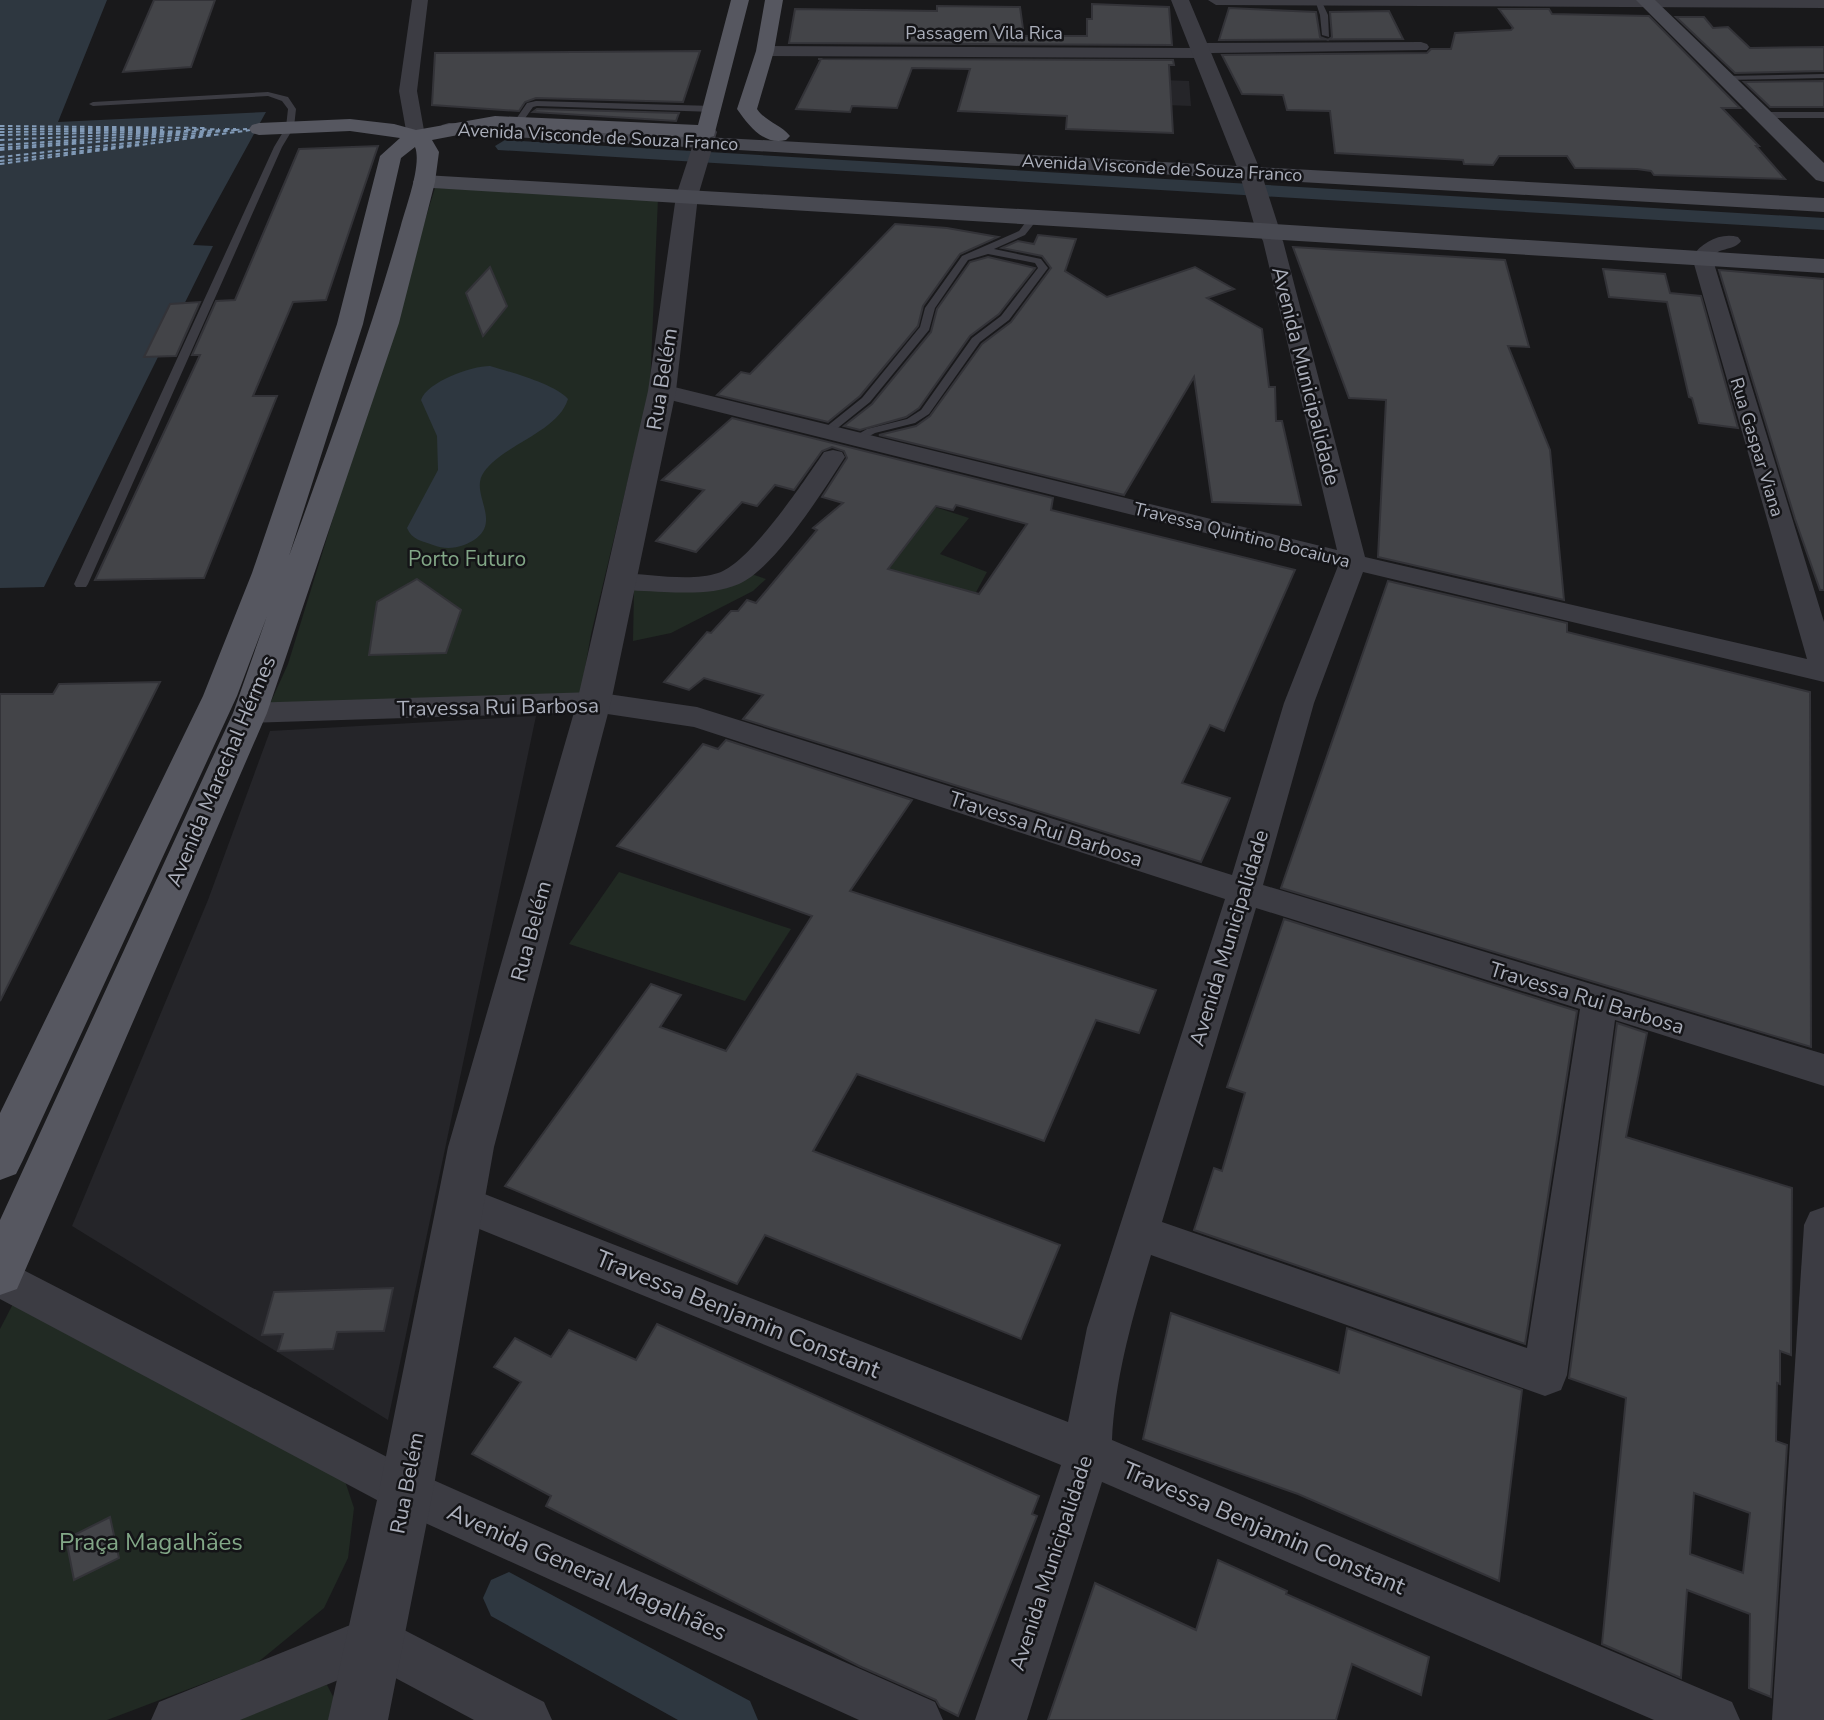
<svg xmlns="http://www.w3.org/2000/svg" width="1824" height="1720" font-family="'Nunito Sans',sans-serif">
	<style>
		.built { fill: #252529 }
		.green { fill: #212a23 }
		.water { fill: #2e3740 }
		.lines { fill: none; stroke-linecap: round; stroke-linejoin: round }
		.canal { fill: #2e3740; fill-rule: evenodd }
		.ferry { stroke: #819ab7; stroke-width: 2; stroke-dasharray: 4.5 3.5; stroke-linecap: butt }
		.building { fill: #434448; stroke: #333338; stroke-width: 2; fill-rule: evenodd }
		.service { fill: #3c3c43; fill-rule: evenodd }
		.minor { fill: #3c3c43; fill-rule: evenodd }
		.tertiary { fill: #3c3c43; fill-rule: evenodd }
		.secondary { fill: #484951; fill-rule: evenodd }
		.primary { fill: #565760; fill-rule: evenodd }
		.labels { text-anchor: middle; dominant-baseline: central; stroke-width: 5; stroke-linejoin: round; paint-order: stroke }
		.far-street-label { font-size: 18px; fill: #abafbb; stroke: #141417 }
		.street-label { font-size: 21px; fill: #abafbb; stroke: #141417 }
		.park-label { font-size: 21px; fill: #82a787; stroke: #141417 }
		.near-street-label { font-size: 24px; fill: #abafbb; stroke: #141417 }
		.near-park-label { font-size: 24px; fill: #82a787; stroke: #141417 }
	</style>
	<rect width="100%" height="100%" fill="#19191b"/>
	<g class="built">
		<path d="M1061,76L1189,81L1191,106L1059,101Z"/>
		<path d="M536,716L388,1420L72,1226L208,900L270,731Z"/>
	</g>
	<g class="green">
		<path d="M435,188L658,198L650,388L591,634L580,697L269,706L288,664Z"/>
		<path d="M935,507L969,518L940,554L987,572L962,618L935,582L921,578L876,585Z"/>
		<path d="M748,573L766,579L753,591L671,633L633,641L634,590Z"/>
		<path d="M619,872L791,929L745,1001L569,944Z"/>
		<path d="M15,1300L342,1472L354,1508L348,1558L324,1608L257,1663L107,1720H0V1329Z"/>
		<path d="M327,1685L338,1706L334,1720H232L298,1692Z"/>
	</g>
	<g class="water">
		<path d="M0,0H107L58,122L266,112L193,245L213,246L44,587L0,588Z"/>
		<path d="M490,366C510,372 555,384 568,399C558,432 504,444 484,472C467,495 510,526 464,545C453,549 443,549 433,545C422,541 412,540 407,528L438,470L437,436L421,400C427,382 471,366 490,366Z"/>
	</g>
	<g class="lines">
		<g class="canal">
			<path d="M505,140L1824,218V230L498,150L495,146Z"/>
			<path d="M509,1572L750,1701L758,1720H678L491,1616L483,1598L491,1580Z"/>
		</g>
		<g class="ferry">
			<path d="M0,126L208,128"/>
			<path d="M0,129H159"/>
			<path d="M225,129H236"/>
			<path d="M186,130L219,129"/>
			<path d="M235,130L247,129"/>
			<path d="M0,132L163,130"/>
			<path d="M0,135L187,131"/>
			<path d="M0,140L226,130"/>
			<path d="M0,145L184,133"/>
			<path d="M0,148L86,141"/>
			<path d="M0,150L237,130"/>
			<path d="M0,157L211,134"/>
			<path d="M0,161L139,144"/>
			<path d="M0,164L251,130"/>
		</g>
	</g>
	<g class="building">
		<path d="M154,0H215L191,67L123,72Z"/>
		<path d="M1092,4L1169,7L1172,45L789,43L795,9L937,11V6L1020,7L1024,36H1087V19H1092Z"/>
		<path d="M1229,8L1316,12L1320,37L1328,40L1332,37L1330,12L1389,11L1403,39L1219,40Z"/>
		<path d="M1499,9H1549L1552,14L1649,16L1740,108H1722L1759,146H1756L1785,179L1654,175L1651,171L1637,169L1575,168L1567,156H1499L1493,165L1464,164L1463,160L1335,153L1330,111L1287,110L1283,95L1242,94L1222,55L1427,53L1431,49H1451L1455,33L1511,30L1513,28Z"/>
		<path d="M1676,17H1704L1713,28L1728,27L1750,48L1824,47V71L1735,73Z"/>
		<path d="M700,51L683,102L536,98L525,102L519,111L432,105L435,53Z"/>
		<path d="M818,59L1173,60L1174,65H1169L1173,133L1066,129L1067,116L958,111L970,69L912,68L897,108L852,106L850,112L796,109L821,59Z"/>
		<path d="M1824,81V107H1770L1744,82Z"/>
		<path d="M537,109L679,113L676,121L533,112Z"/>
		<path d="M378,146L326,300L293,302L253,396H277L204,578L95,580L200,355H192L216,301L235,300L299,149Z"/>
		<path d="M895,224L947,228L998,237L960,254L923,306L918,326L860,396L828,422L717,395L741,372L750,374Z"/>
		<path d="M1038,235L1076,239L1065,271L1107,297L1195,267L1234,289L1207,298L1262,329L1269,387H1275L1276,421H1282L1301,505L1212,502L1194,377L1124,495L879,435L916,426L930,416L982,344L1011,322L1051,268L1042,256L1002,248L1018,241L1034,244Z"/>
		<path d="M1293,247L1505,260L1529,347L1508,346L1550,450L1564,600L1378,557L1386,400L1349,398Z"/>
		<path d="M988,257L1035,268L999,314L970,336L919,408L906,417L860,430L844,426L872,404L931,332L937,309L970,262Z"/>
		<path d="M490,267L507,306L483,336L466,293Z"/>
		<path d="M1603,269L1665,274L1670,293L1701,296L1738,428L1699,423L1692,398L1689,397L1667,302L1609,297Z"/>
		<path d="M1719,270L1824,279V590H1820L1795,519Z"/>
		<path d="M200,302L176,356L144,357L170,304Z"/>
		<path d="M732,418L1053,498L1051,510L1295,570L1224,731L1210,725L1182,783L1230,798L1201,862L743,719L763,695L704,678L689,690L664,682L707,632L711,633L731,611H738L747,600L756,603L817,530L813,528L843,503L822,497L847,458L844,451L832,447L822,451L794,490L775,485L757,506L742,502L696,552L656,541L704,490L662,480ZM956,505L1027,524L979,594L888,569L936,506L953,510Z"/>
		<path d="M417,579L461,610L446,653L369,655L377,602Z"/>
		<path d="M1388,581L1567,623V632L1810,692L1811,1047L1281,888Z"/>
		<path d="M160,682L0,1001V694H53L59,684Z"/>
		<path d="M726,740L912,800L850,891L1156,990L1139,1033L1096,1020L1044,1141L857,1074L813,1151L1060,1245L1021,1339L765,1235L737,1284L505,1186L651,984L681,995L660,1027L726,1051L812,916L617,846L703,744L718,749Z"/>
		<path d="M1284,919L1577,1011L1525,1344L1194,1230L1214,1168L1222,1171L1245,1093L1227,1087Z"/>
		<path d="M1617,1023L1647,1033L1626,1137L1792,1188L1791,1355L1780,1351V1384L1777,1383L1776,1441L1787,1445L1771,1697L1749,1688L1750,1614L1687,1590L1681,1678L1602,1644L1626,1398L1569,1378ZM1694,1493L1750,1513L1743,1573L1690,1554Z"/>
		<path d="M393,1288L384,1331L337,1332L333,1349L278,1351L283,1334L262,1335L274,1292Z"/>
		<path d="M1171,1313L1339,1373L1347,1328L1522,1390L1499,1581L1298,1494L1143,1439Z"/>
		<path d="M657,1324L1039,1496L1032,1514L1037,1516L958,1716L940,1707L936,1700L859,1666L546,1506L551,1496L472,1454L521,1382L494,1367L515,1338L551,1357L569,1330L636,1360Z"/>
		<path d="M110,1517L119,1558L74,1580L66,1539Z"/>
		<path d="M1218,1560L1287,1591L1286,1594L1429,1657L1421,1695L1352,1664L1336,1720H1048L1095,1583L1196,1630Z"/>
	</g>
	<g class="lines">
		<g class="service">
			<path d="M1315,0H1321L1328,15L1329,37L1322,35L1320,15Z"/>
			<path d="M1824,74V78L1724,80L1720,78L1724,76Z"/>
			<path d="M268,92L288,97L296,109L294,127L282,147L88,584L86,587H76L74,584L274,147L286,127L288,109L282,101L268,96L93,106L89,104L93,102Z"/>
			<path d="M536,101L714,106L718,109L714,112L537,106L533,107L521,124H515L514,122L527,103Z"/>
			<path d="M1824,112V118H1763L1759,115L1763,112Z"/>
			<path d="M1032,214L1040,216L1025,235L994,249L1041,259L1048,268L1009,320L980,342L929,414L915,423L875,433L858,442H850L848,440L867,429L907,419L921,410L972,338L1001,316L1038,268L1035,263L988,254L968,260L935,308L929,330L870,402L829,435H821V431L862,398L920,327L925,308L962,256L1019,231Z"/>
		</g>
		<g class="minor">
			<path d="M412,0H428L417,91L425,136L416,141L407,136L399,91Z"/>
			<path d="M1208,0H1824V8L1216,5Z"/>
			<path d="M1421,42L1427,44L1429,47L1427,50L1211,53L1203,58L765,56L757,51L765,46L1193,48L1201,43Z"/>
			<path d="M1268,225L1275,227L1283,241L1365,557L1807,659L1692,257C1701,243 1720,232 1738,237L1741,241C1734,251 1719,247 1712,257L1824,622V682L1363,572L1314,703L1263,885L1824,1054V1086L1615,1020L1567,1375L1561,1390L1545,1396L1151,1255C1133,1316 1115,1377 1112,1440L1732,1702L1740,1720H1654L1102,1482L1027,1720H975L1061,1465L445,1215L439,1202L445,1189L459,1184L1068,1422L1087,1328L1225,899L694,727L594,712L250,723L239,720L235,713L239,706L250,703L594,692L697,707L1232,875L1284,703L1338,566L654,396L650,391L654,386L662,384L1337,550L1263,241L1258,231L1261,227ZM1256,908L1580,1009L1527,1348L1162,1222Z"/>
			<path d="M833,450L842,452L845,457C823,491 775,568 739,584C716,594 688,593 664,592C646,591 628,591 610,587L606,581L610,575L620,573C647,574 692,582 718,573C750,563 804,481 824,452Z"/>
			<path d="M1824,1207V1720H1772L1804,1225L1810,1212Z"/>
			<path d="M0,1258L422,1475L935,1702L943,1720H859L390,1507L0,1299Z"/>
			<path d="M375,1615L544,1702L552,1720H474L373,1666L240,1720H151L159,1702Z"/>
		</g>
		<g class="tertiary">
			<path d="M1171,0H1189L1261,172L1280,231L1276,236H1260L1256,231L1239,172Z"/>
			<path d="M707,126L714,128L717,132L698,196L676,391L611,702L494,1147L433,1491L388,1720H328L379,1491L448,1147L577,702L648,391L676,196L697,132L700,128Z"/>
		</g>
		<g class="secondary">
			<path d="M1636,0H1655L1824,163V182L1816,180Z"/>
			<path d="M449,123L1824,198V212L442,133L439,129L442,125Z"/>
			<path d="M424,175L1213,220L1824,259V273L416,187L413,182L416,177Z"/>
		</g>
		<g class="primary">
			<path d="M731,0H749L714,136L707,138L495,128L432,140L439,152L435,182L399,323L267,713L17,1289L0,1295V1220L233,713L267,616L237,696L23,1160L16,1174L0,1180V1113L203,696L252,573L337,324L380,156L400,138L350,131L259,135L252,133L249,129L252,125L259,123L350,119L394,124L416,130L495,116L698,125ZM415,147C422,164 406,207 401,225C369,338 329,445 289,556L363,324L401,158Z"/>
			<path d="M765,0H783L774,51L757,109C766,122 780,124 790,136L786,140C764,146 748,125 737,109L756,51Z"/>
		</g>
	</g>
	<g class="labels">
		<g class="far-street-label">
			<text x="984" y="33">Passagem Vila Rica</text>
			<text transform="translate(598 137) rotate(3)">Avenida Visconde de Souza Franco</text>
			<text transform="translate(1162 168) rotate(3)">Avenida Visconde de Souza Franco</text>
			<text transform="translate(1757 447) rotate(73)">Rua Gaspar Viana</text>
			<text transform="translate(1242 535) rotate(14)">Travessa Quintino Bocaiuva</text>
		</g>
		<g class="street-label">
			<text transform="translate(1306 376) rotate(76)">Avenida Municipalidade</text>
			<text transform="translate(662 379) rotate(-81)">Rua Belém</text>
			<text transform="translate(498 707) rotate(-1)">Travessa Rui Barbosa</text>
			<text transform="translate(221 771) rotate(-67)">Avenida Marechal Hérmes</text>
			<text transform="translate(1046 829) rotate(18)">Travessa Rui Barbosa</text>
			<text transform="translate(531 931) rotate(-75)">Rua Belém</text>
			<text transform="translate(1229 938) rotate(-73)">Avenida Municipalidade</text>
			<text transform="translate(1587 998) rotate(17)">Travessa Rui Barbosa</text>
			<text transform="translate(407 1483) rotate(-79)">Rua Belém</text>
			<text transform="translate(1051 1563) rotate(-72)">Avenida Municipalidade</text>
		</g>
		<g class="park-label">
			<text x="467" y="559">Porto Futuro</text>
		</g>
		<g class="near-street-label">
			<text transform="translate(738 1314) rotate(22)">Travessa Benjamin Constant</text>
			<text transform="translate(1264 1528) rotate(23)">Travessa Benjamin Constant</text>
			<text transform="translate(587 1572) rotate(24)">Avenida General Magalhães</text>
		</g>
		<g class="near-park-label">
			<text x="151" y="1542">Praça Magalhães</text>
		</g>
	</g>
</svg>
